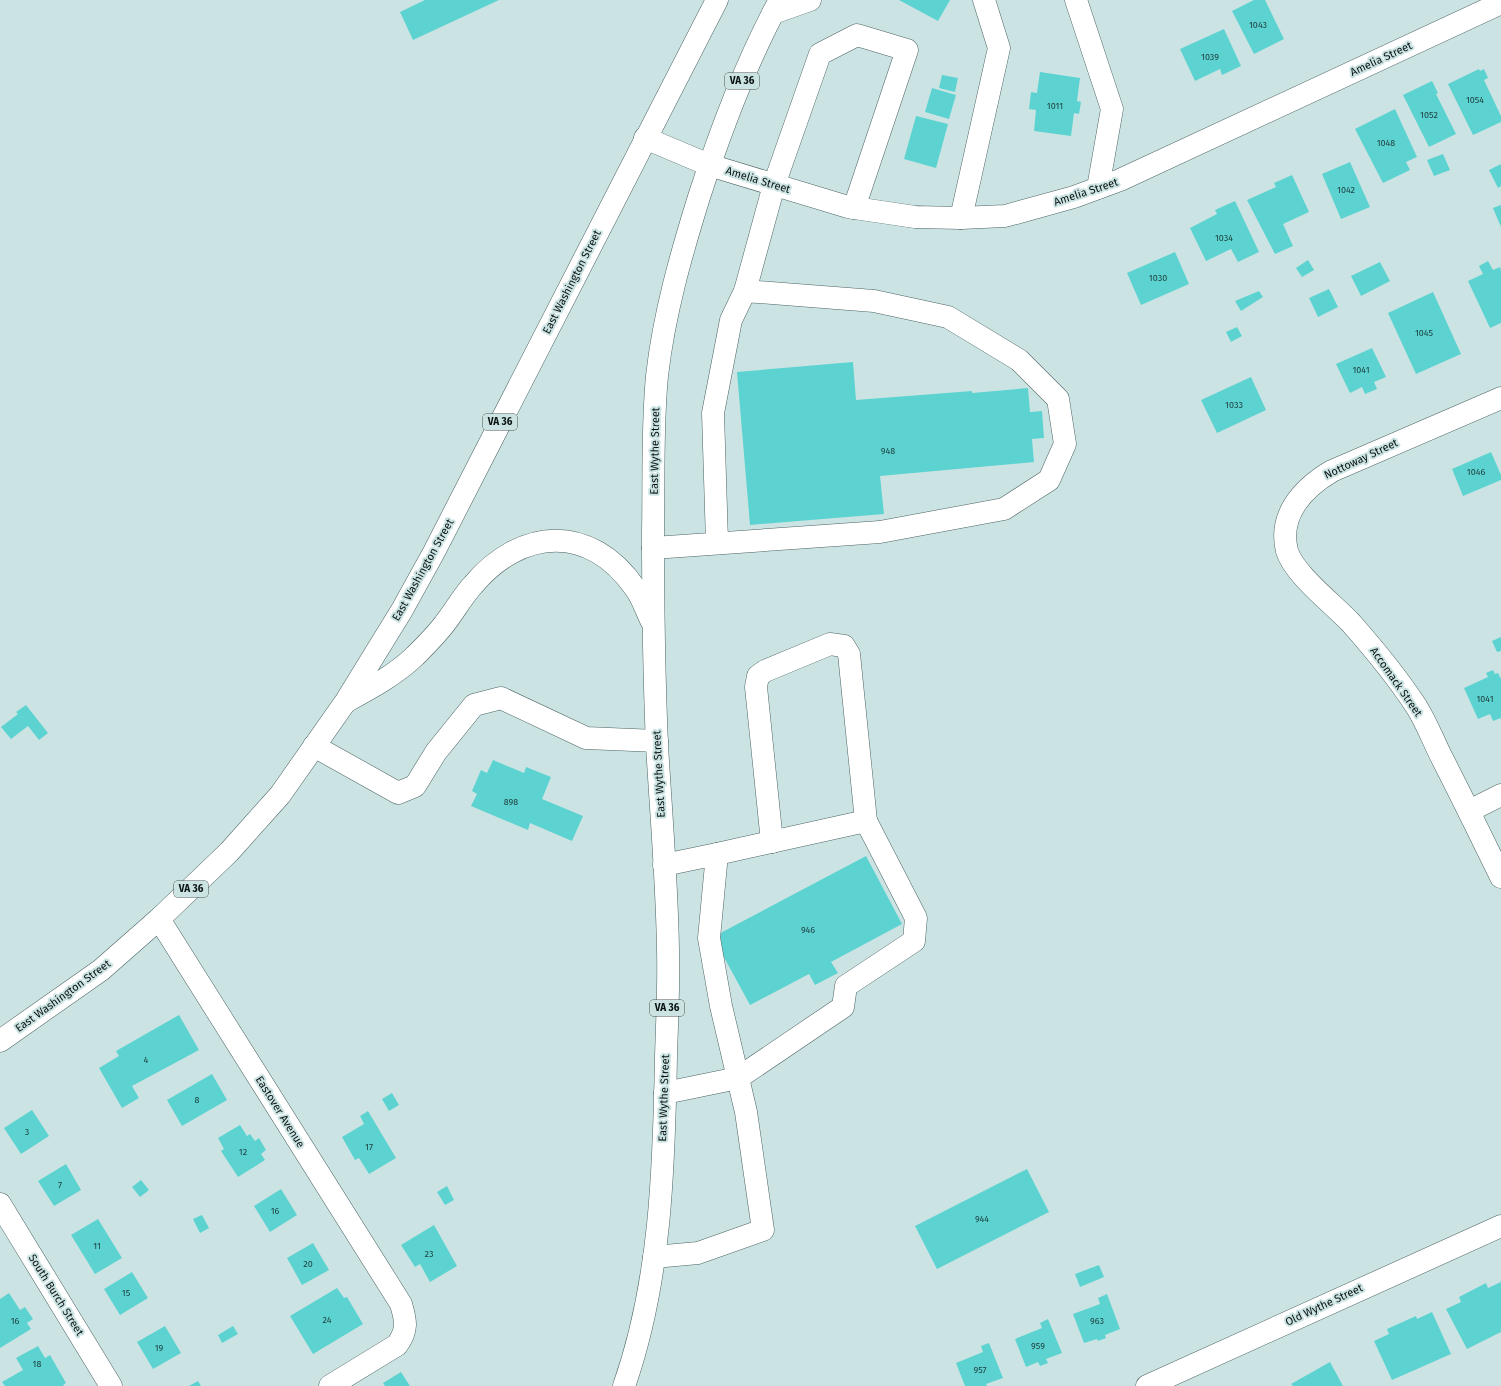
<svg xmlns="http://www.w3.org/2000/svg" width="1501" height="1386" font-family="'Fira Sans',sans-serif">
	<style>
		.building { fill: #5dd3d1 }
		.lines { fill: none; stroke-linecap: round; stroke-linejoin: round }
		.minor-casing { stroke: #4d6363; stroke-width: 23 }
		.highway-casing { stroke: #4d6363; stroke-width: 23 }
		.minor { stroke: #fff; stroke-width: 22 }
		.highway { stroke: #fff; stroke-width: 22 }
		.labels { text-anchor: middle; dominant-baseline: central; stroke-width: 4; stroke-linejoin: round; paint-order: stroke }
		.number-label { font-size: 9px; fill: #1f4242 }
		.shield { fill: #cbe4e3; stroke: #445151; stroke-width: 1 }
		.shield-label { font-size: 10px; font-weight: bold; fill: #0a1212 }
		.street-label { font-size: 11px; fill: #0a1212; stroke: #cbe4e3 }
	</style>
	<rect width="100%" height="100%" fill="#cbe4e3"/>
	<g class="building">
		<path d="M425,0H499L413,40L400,12Z"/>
		<path d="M899,0H950L938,21Z"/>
		<path d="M1254,0H1265L1284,39L1254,54L1232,11Z"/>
		<path d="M1224,29L1241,66L1222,75L1220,69L1195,81L1180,49Z"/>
		<path d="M1479,69L1480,71L1484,69L1488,78L1484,80L1501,116V122L1473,135L1448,84Z"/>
		<path d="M1040,72L1080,78L1077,101L1081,102L1079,114L1074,113L1071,136L1034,131L1036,110L1029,109L1031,92L1037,93Z"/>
		<path d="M942,75L958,78L955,92L939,88Z"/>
		<path d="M1432,81L1438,93L1436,94L1456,134L1429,147L1403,95Z"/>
		<path d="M932,88L956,95L949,119L925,112Z"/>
		<path d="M1395,109L1417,157L1406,162L1410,170L1383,183L1355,129Z"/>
		<path d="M916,116L948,124L936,168L904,159Z"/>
		<path d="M1443,154L1450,170L1434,176L1427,160Z"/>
		<path d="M1350,162L1370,207L1341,219L1322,174Z"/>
		<path d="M1501,164V186L1498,188L1489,170Z"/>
		<path d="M1292,175L1309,212L1283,224L1293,246L1275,254L1247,200L1276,187L1274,183Z"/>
		<path d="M1235,201L1259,252L1238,262L1231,249L1206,261L1190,228L1217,214L1215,210Z"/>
		<path d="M1501,205V227L1493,208Z"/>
		<path d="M1175,252L1189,284L1141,305L1127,273Z"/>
		<path d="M1308,260L1314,270L1302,277L1296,268Z"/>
		<path d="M1488,261L1493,270L1500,267L1501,270V323L1490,328L1468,281L1483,274L1479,266Z"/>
		<path d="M1380,262L1390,281L1361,296L1351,276Z"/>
		<path d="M1329,289L1338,307L1318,317L1309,298Z"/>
		<path d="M1259,291L1263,297L1241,311L1235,301Z"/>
		<path d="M1433,292L1461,354L1416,374L1388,313Z"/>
		<path d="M1237,327L1242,336L1231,342L1226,332Z"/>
		<path d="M1372,348L1386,377L1374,382L1377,389L1365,394L1362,387L1350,393L1336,364Z"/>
		<path d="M853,362L856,400L972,391V393L1028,388L1030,412L1042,411L1044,438L1032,439L1034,462L880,476L884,514L750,525L737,372Z"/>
		<path d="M1251,377L1266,410L1217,433L1201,400Z"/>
		<path d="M1491,452L1501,475V480L1463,496L1452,469Z"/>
		<path d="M1501,637V651L1497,652L1492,641Z"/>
		<path d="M1493,670L1495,674L1498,673L1501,679V718L1493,721L1490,714L1478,719L1464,688L1488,677L1486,673Z"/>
		<path d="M26,705L48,733L39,740L28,726L11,739L1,727L18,714L16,712Z"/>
		<path d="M493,760L524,773L526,767L551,777L542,799L583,816L572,841L530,823L528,830L471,806L477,794L472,791L481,770L487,773Z"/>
		<path d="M866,856L902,924L831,962L838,973L815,985L809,974L750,1005L713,937Z"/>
		<path d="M179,1015L199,1050L132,1086L139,1098L122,1108L99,1068L119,1056L116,1051Z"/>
		<path d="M212,1074L227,1100L182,1126L167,1100Z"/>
		<path d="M392,1093L399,1105L389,1111L382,1099Z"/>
		<path d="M32,1110L49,1136L21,1154L4,1128Z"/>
		<path d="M368,1111L396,1158L369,1174L359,1158L355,1160L342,1137L364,1124L360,1116Z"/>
		<path d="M240,1125L247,1136L250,1134L255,1141L259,1138L266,1150L261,1154L265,1160L238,1177L221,1151L224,1149L218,1138Z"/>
		<path d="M66,1164L81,1190L54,1206L38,1181Z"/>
		<path d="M1027,1169L1049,1212L937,1269L915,1226Z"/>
		<path d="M141,1180L149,1190L140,1197L132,1187Z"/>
		<path d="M447,1186L454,1200L445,1205L437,1192Z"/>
		<path d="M281,1189L297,1215L270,1232L254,1206Z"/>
		<path d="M202,1215L209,1228L200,1233L193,1219Z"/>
		<path d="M98,1219L122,1258L95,1274L71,1235Z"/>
		<path d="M434,1225L457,1266L430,1282L420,1264L415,1267L401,1245Z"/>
		<path d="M313,1243L329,1270L302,1285L287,1258Z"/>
		<path d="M1099,1265L1104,1277L1080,1287L1075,1274Z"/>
		<path d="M132,1272L148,1298L120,1315L104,1289Z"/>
		<path d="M1501,1282V1332L1467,1349L1446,1309L1461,1302L1459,1297L1486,1283L1488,1288Z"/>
		<path d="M337,1288L344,1298L347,1297L363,1324L313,1354L290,1316Z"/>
		<path d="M9,1293L20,1310L25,1307L33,1319L27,1323L31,1329L0,1348V1299Z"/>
		<path d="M1107,1294L1120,1329L1105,1335L1106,1338L1098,1341L1097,1339L1084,1343L1073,1314L1100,1304L1098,1298Z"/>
		<path d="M1432,1312L1451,1354L1392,1380L1374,1341L1389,1334L1387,1329L1416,1316L1417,1319Z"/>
		<path d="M1048,1319L1062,1353L1046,1359L1048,1363L1040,1366L1038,1362L1026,1367L1015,1339L1042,1328L1040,1323Z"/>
		<path d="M165,1326L181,1353L153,1369L137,1342Z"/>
		<path d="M233,1326L238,1334L222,1343L218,1335Z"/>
		<path d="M989,1343L1003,1378L986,1384L987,1386H965L956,1363L983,1352L981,1346Z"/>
		<path d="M38,1346L45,1358L50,1355L66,1383L63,1385L64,1386H5L2,1382L23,1370L16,1358Z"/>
		<path d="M1330,1362L1343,1386H1293L1291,1384Z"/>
		<path d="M401,1372L410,1386H385L383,1383Z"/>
		<path d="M198,1381L201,1386H189Z"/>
	</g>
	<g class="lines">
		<defs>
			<g id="minor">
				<path d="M1076,0L1112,109L1098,188"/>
				<path d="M773,13L810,0"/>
				<path d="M645,138L709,165L848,207L915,217L961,218L1005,216L1074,197L1120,180L1501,3"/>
				<path d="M961,218L999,48L984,0"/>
				<path d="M745,291L774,185L820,54L857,35L907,50L854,208"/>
				<path d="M1501,398L1332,471C1303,488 1278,515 1287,551C1294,574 1333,604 1351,623C1374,649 1397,677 1416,706C1427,723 1434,743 1443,760C1463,799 1482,838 1501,877"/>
				<path d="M653,548L880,532L1004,509L1049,480L1065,444L1058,399L1019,360L948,317L874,301L745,291L731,320L713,413L717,542"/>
				<path d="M314,746L398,793L415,786L436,752L474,705L501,698L586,738L657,741"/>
				<path d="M1469,811L1501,795"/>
				<path d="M772,842L756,687L758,676L765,671L830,644L844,646L849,654L866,821"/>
				<path d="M159,919L401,1304C406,1321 408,1330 397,1345L330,1386"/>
				<path d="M665,1093L738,1078L843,1007L846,986L914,941L916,918L866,821L717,854"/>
				<path d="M0,1204L111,1386"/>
				<path d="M654,1257L698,1253L763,1230L746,1112L721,1006L709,938L717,854L664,865"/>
				<path d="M1147,1386L1501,1226"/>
			</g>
			<g id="highway">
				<path d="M347,701C371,688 395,675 415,656C424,647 434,637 442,627C453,614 461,598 473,585C521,528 590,523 635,588C642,597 646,610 651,620"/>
				<path d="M0,1041L101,970L159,919L229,852L280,795L346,701L402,610L434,552L717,0"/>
				<path d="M624,1386C661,1281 664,1167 666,1057C667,1021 669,986 668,950C667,882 661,813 657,745C654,674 653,603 653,532C654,480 652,427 657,376C664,314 681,255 699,197C721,129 746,62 780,0"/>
			</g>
		</defs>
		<use href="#minor" class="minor-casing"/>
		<use href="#highway" class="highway-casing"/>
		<use href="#minor" class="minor"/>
		<use href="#highway" class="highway"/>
	</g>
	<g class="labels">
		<g class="number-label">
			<text x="1258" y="25">1043</text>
			<text x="1210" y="57">1039</text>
			<text x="1475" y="100">1054</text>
			<text x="1055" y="106">1011</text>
			<text x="1429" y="115">1052</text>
			<text x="1386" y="143">1048</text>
			<text x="1346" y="190">1042</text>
			<text x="1224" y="238">1034</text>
			<text x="1158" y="278">1030</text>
			<text x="1424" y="333">1045</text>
			<text x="1361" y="370">1041</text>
			<text x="1234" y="405">1033</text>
			<text x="888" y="451">948</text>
			<text x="1476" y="472">1046</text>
			<text x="1485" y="699">1041</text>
			<text x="511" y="802">898</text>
			<text x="808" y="930">946</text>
			<text x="146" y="1060">4</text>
			<text x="197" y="1100">8</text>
			<text x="27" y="1132">3</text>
			<text x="369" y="1147">17</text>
			<text x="243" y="1152">12</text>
			<text x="60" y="1185">7</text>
			<text x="275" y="1211">16</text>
			<text x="982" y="1219">944</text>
			<text x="97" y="1246">11</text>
			<text x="429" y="1254">23</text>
			<text x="308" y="1264">20</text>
			<text x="126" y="1293">15</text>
			<text x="327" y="1320">24</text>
			<text x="15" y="1321">16</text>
			<text x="1097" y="1321">963</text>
			<text x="1038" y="1346">959</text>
			<text x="159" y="1348">19</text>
			<text x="37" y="1364">18</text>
			<text x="980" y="1370">957</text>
		</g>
		<g class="shield">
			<rect x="725" y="73" width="34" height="16" rx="3"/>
			<rect x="483" y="414" width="34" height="16" rx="3"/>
			<rect x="174" y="881" width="34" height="16" rx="3"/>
			<rect x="650" y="1000" width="34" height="16" rx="3"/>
		</g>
		<g class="shield-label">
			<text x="742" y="81">VA 36</text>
			<text x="500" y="422">VA 36</text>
			<text x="191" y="889">VA 36</text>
			<text x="667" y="1008">VA 36</text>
		</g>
		<g class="street-label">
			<text transform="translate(1381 59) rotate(-25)">Amelia Street</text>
			<text transform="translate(758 180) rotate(17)">Amelia Street</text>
			<text transform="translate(1086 192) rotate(-18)">Amelia Street</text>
			<text transform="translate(572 282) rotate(-63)">East Washington Street</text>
			<text transform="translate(655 451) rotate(-89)">East Wythe Street</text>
			<text transform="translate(1361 459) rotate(-25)">Nottoway Street</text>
			<text transform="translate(423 570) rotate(-61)">East Washington Street</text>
			<text transform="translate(1396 682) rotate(55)">Accomack Street</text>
			<text transform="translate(659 774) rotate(-93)">East Wythe Street</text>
			<text transform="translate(63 996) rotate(-36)">East Washington Street</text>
			<text transform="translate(664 1098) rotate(-88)">East Wythe Street</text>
			<text transform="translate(280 1112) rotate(58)">Eastover Avenue</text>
			<text transform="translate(56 1295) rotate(58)">South Burch Street</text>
			<text transform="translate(1324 1305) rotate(-25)">Old Wythe Street</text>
		</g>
	</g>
</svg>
